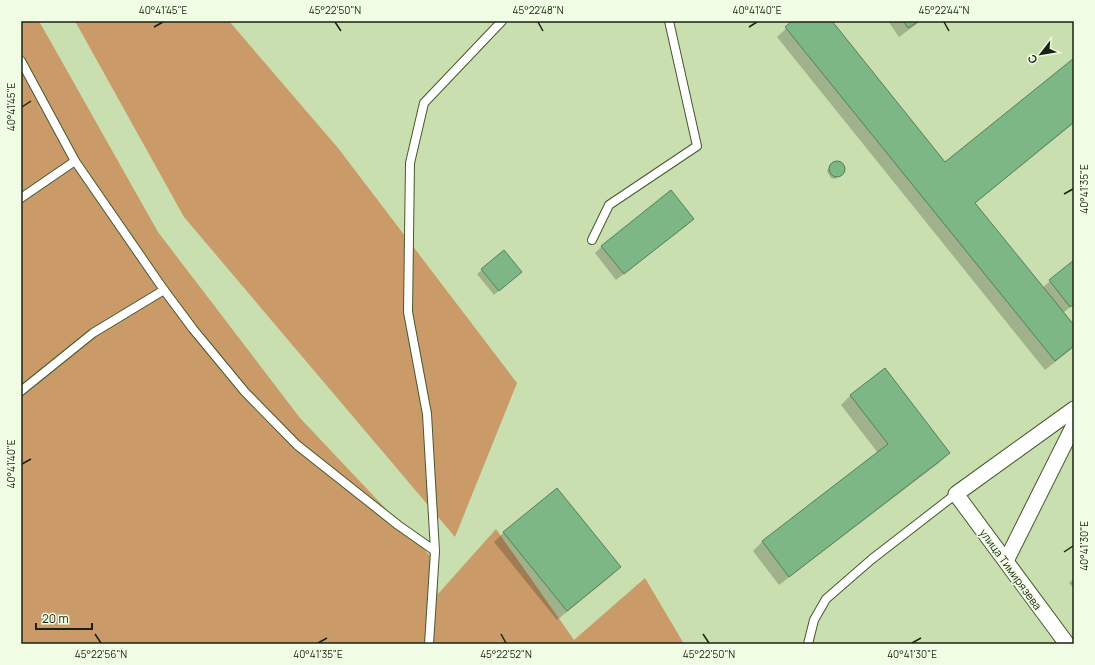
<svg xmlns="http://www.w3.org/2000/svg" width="1095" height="665" font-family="Manrope,sans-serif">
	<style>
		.green { fill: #ca9b68 }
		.shadow { fill: #0003 }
		.building { fill: #7cb785; stroke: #577e5d }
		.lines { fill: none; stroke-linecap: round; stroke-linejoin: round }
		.service-casing { stroke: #47592f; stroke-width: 10 }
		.minor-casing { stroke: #47592f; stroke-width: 17 }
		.service { stroke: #fff; stroke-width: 8 }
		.minor { stroke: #fff; stroke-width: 15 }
		.ticks { fill: none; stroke: #1a2211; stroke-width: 1.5 }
		.labels { text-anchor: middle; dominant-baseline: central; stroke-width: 3; stroke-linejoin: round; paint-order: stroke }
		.street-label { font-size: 11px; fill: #1a2211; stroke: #f0fce3 }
		.neatline { fill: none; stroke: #1a2211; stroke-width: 1.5 }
		.ticks-label { font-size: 10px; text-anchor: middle; fill: #1a2211 }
	</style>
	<rect width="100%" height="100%" fill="#c9dfaf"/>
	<g class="green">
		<path d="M21,21H39L158,232L300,418L436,562L438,594L496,529L574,640L645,578L684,644H21Z"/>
		<path d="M75,21H229L338,148L517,383L455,537L184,217Z"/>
	</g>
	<g class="shadow">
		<path d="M794,21H831L945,163L1074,59V123L974,204L1042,288L1074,261V304L1063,313L1074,327V347L1045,370L777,37Z"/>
		<path d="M888,21H921L899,37Z"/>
		<path d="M836,161L841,162L845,168L844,172L835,179L831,178L827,171L829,167Z"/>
		<path d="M693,219L686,226L616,280L595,253L602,246Z"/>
		<path d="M504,251L516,276L494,295L477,274Z"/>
		<path d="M851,395L949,453L939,463L779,585L753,551L762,542L878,453L841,405Z"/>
		<path d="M557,490L620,567L611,576L557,620L494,542L503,533Z"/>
		<path d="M1074,578V589L1069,583Z"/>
	</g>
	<g class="building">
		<path d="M792,21H832L945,162L1074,58V122L975,203L1074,325V346L1055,361L785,27Z"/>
		<path d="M903,21H919L908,28Z"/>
		<circle cx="837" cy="169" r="8"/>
		<path d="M671,190L694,219L624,274L601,246Z"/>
		<path d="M504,250L522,272L499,291L481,269Z"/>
		<path d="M1074,260V304L1070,307L1049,280Z"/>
		<path d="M885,368L950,453L789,577L762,541L888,444L850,395Z"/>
		<path d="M557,488L621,567L567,611L503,532Z"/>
	</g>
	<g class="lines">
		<defs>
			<g id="service">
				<path d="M21,61L75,161L164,290L193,329L245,392L297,445L398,525L435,551"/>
				<path d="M21,198L75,161"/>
				<path d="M592,240L609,205L697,146L669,21"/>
				<path d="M21,391L93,333L164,290"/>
				<path d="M429,644L435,551L427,414L408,312L410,163L424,103L502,21"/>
				<path d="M808,644L814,620L826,599L872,559L956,494"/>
			</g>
			<g id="minor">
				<path d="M1006,561L1074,425"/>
				<path d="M1067,644L956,494L1074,409"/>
			</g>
		</defs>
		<use href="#service" class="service-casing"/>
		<use href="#minor" class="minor-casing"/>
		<use href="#service" class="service"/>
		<use href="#minor" class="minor"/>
	</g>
	<path class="ticks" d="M335,22L341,31M538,22L543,31M944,22L949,31M154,27L163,22M749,27L757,22M22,107L31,101M1064,194L1073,189M22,464L31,459M1064,552L1073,546M95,634L101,643M501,634L506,643M703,634L709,643M318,643L327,638M912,643L921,638"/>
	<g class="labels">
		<g class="street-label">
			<text transform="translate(1011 569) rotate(54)">улица Тимирязева</text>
		</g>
	</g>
	<rect width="1095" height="665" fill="none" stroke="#f0fce3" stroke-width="44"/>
	<g transform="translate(1041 54) rotate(239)" stroke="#f0fce3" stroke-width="3" paint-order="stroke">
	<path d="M0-3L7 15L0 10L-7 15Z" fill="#1a2211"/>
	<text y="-6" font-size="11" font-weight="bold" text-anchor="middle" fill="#1a2211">С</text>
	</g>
	<path d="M36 623v6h56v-6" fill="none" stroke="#1a2211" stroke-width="2"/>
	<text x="42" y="623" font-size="12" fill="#1a2211" stroke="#f0fce3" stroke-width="3" paint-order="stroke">20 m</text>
	<rect x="22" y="22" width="1051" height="621" class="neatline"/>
	<g class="ticks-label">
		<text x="163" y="14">40°41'45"E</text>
		<text x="335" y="14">45°22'50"N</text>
		<text x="538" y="14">45°22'48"N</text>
		<text x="757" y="14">40°41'40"E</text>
		<text x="944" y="14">45°22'44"N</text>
		<text transform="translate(11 107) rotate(-90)" y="4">40°41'45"E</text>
		<text transform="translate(1084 189) rotate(-90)" y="4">40°41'35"E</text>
		<text transform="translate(11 464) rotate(-90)" y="4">40°41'40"E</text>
		<text transform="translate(1084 546) rotate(-90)" y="4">40°41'30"E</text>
		<text x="101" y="658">45°22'56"N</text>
		<text x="318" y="658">40°41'35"E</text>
		<text x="506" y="658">45°22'52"N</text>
		<text x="709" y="658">45°22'50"N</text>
		<text x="912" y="658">40°41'30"E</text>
	</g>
</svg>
